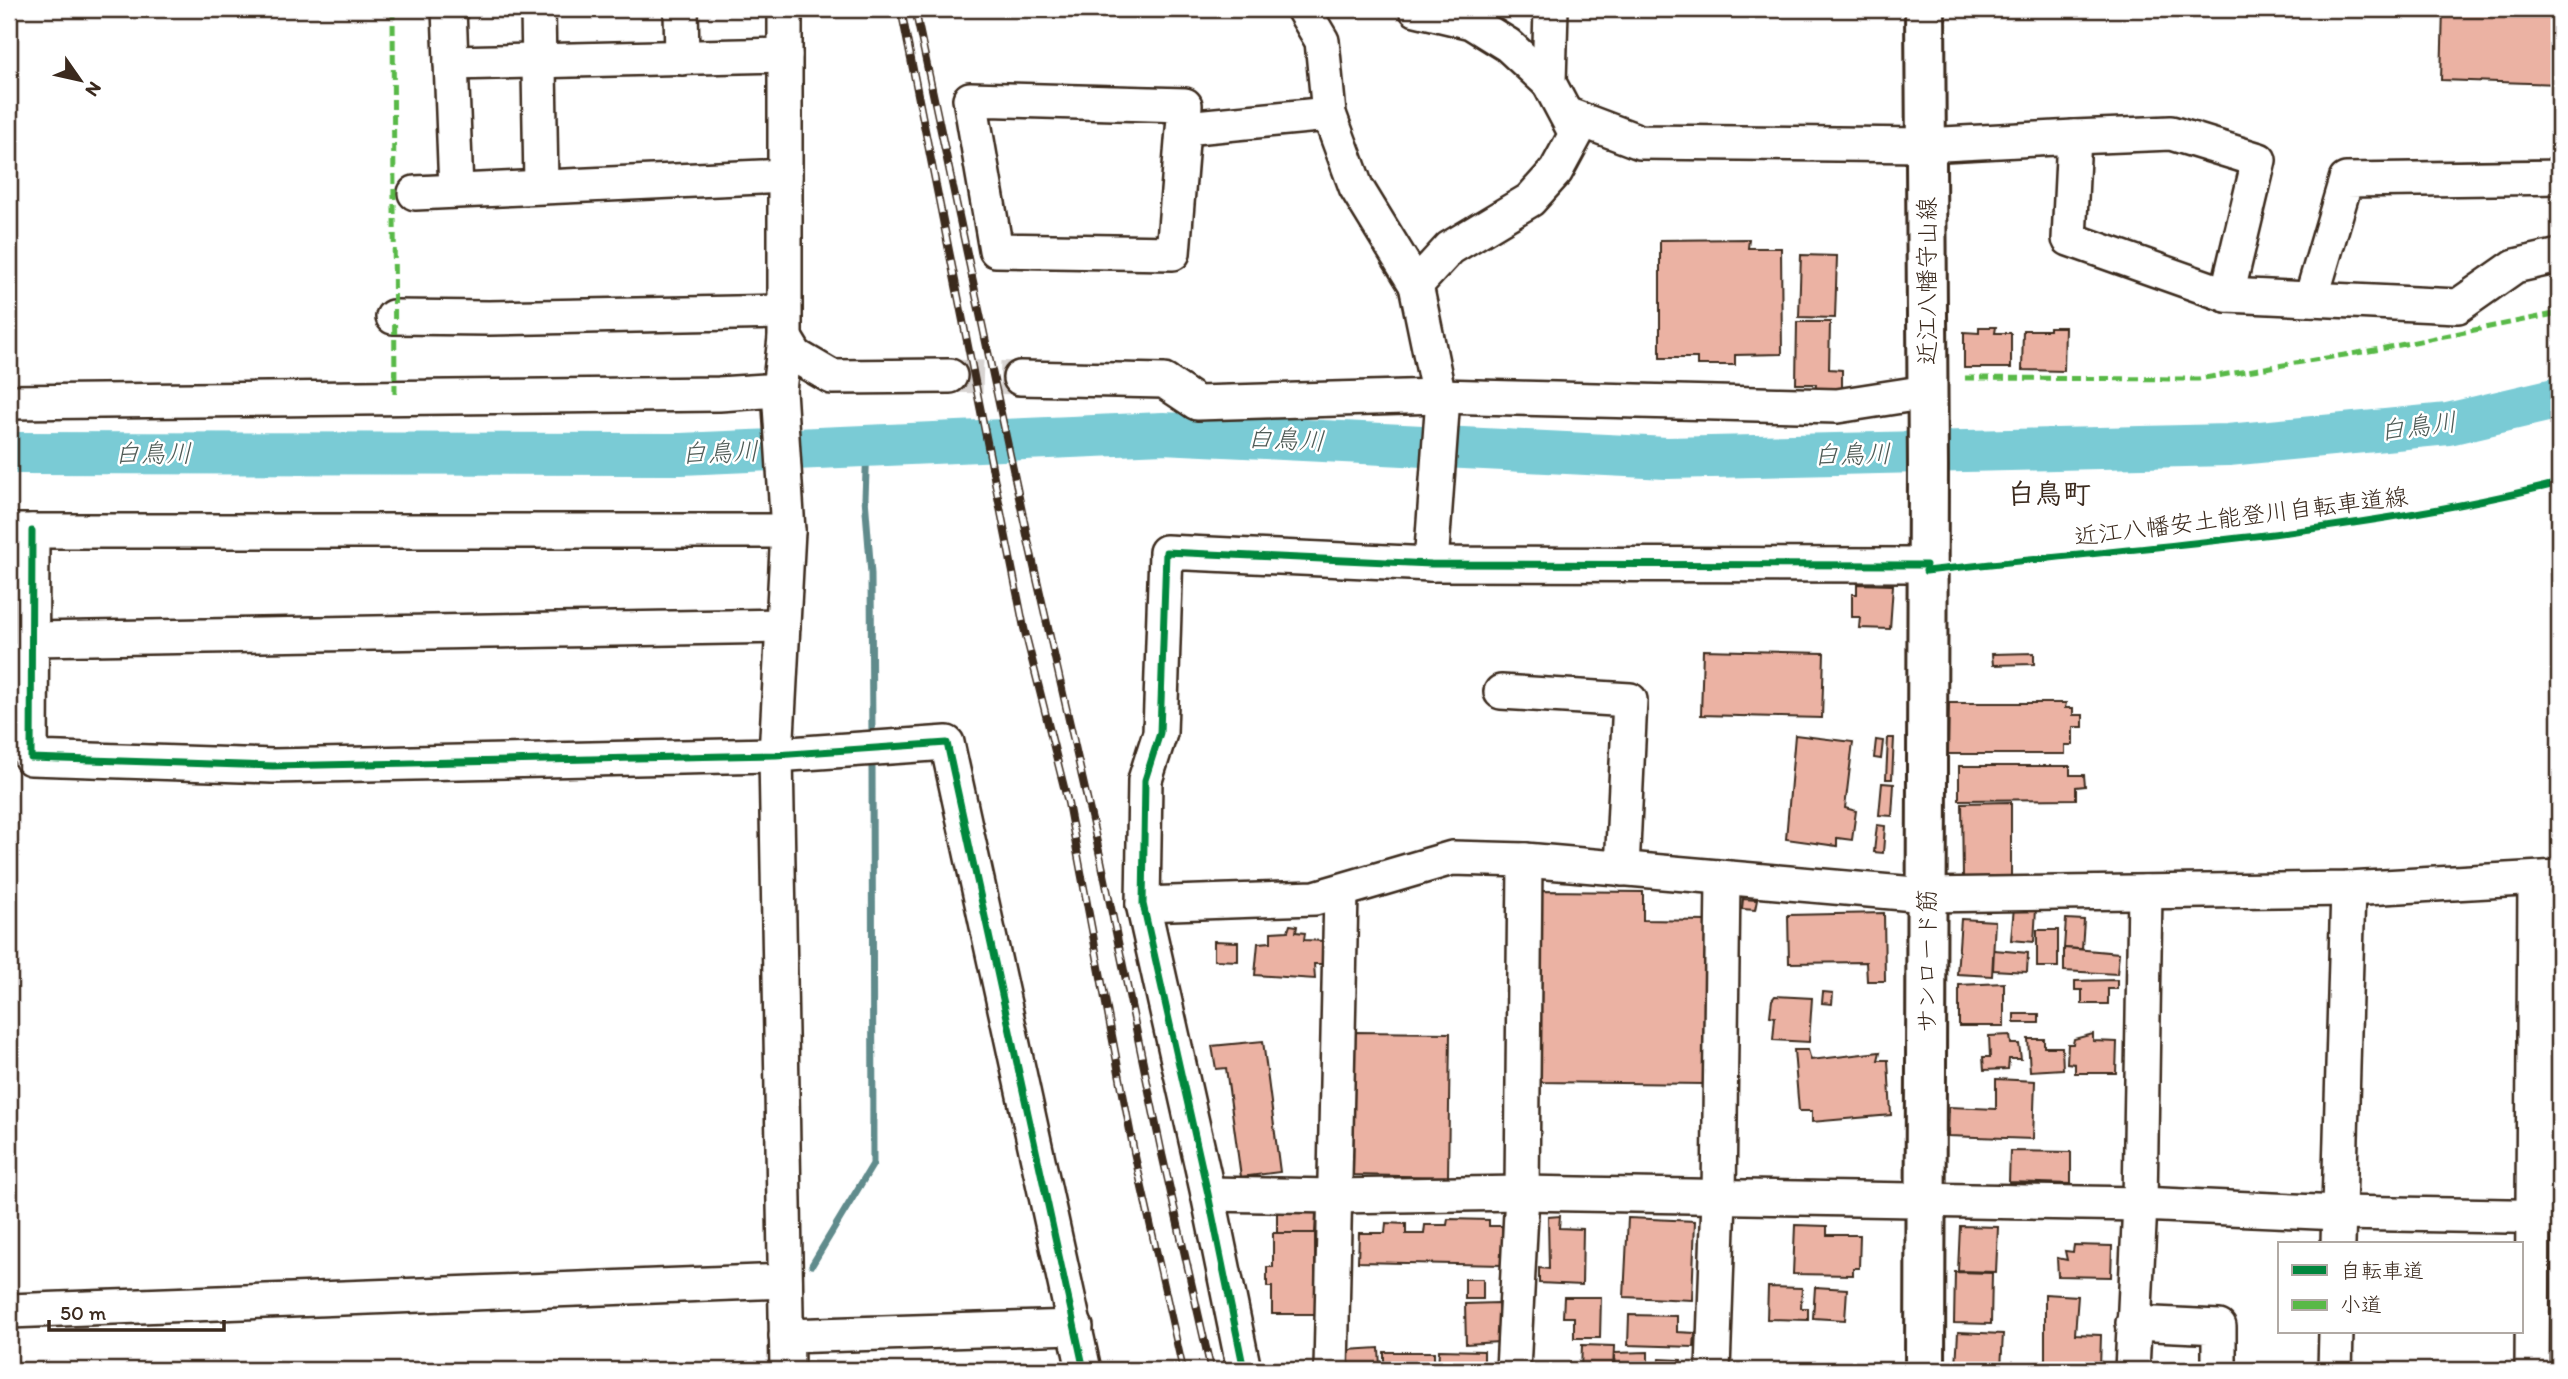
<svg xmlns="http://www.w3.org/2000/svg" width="2568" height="1379" font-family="Itim,'Klee One',sans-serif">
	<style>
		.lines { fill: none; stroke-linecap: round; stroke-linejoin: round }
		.stream { stroke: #618b8c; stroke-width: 7 }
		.river { stroke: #7acbd5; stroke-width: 42 }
		.building { fill: #ebb2a3; stroke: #3b2a1e; stroke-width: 2 }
		.minor-tunnel { stroke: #d8d4d2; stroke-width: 33; stroke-dasharray: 33 17; stroke-linecap: butt }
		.minor-casing { stroke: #3b2a1e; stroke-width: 38 }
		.major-casing { stroke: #3b2a1e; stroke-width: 44 }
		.minor { stroke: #fff; stroke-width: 33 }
		.major { stroke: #fff; stroke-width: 38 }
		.rail-casing { stroke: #3b2a1e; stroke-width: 8 }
		.rail { stroke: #fff; stroke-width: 5; stroke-dasharray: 16; stroke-linecap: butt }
		.quiet { stroke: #58b947; stroke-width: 5; stroke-dasharray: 10 5; stroke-linecap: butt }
		.cycleway-casing { stroke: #fff; stroke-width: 11 }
		.cycleway { stroke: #00873e; stroke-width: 7 }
		.labels { text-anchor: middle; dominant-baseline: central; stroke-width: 5; stroke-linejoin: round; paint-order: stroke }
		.street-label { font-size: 24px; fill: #3b2a1e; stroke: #fff }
		.water-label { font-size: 26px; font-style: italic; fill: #4e5a55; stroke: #fff }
		.quarter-label { font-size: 28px; font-weight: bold; fill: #3b2a1e; stroke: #fff }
	</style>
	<rect width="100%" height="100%" fill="#fff"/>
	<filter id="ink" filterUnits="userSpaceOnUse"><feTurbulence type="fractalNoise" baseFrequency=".0143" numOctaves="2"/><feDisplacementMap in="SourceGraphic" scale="14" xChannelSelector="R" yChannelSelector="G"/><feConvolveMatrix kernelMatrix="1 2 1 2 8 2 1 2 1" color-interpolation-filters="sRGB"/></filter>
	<g filter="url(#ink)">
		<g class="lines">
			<g class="stream">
				<path d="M867,446L865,498L871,574L872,738"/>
				<path d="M812,1265L873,1164L872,757"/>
			</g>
			<path class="river" d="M9,453L681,454L1163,433L1667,458L2228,445L2448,424L2559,398"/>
		</g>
		<g class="building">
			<path d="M2443,9H2559V84L2441,80Z"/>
			<path d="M1749,239L1748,248H1781L1782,354L1735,355V365H1697V358H1660V240Z"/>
			<path d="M1801,255L1837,256L1835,318L1799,317Z"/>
			<path d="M1797,322H1830L1829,369L1842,370V395H1815L1816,384H1796Z"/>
			<path d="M1979,327H1996L1995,333H2011V368H1964V332L1979,333Z"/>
			<path d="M2049,327H2065L2064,371L2022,370L2023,330H2049Z"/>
			<path d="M1857,584L1893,585L1890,629L1859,628L1860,617H1852V594H1857Z"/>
			<path d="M1703,650L1824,653L1822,718L1701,715Z"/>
			<path d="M2034,653V664L1993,665L1992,654Z"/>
			<path d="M1949,703H2066L2065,708H2073V715H2083V727H2073V745H2065V754H1948Z"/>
			<path d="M1795,735L1853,742L1845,808L1856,811L1852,840L1837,838V846L1786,839Z"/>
			<path d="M1888,738H1894L1892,779H1886Z"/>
			<path d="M1876,740L1883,741L1881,759L1874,758Z"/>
			<path d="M1959,766H2070V775H2084L2085,786L2076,787V799L1959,800Z"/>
			<path d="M1882,783L1894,784L1892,816L1879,815Z"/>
			<path d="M2011,802V878H1963L1962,803Z"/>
			<path d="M1877,825L1885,826L1883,853L1874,852Z"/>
			<path d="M1541,891L1643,892V920L1706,921L1703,1084L1538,1082Z"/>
			<path d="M1743,899L1757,900L1755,910L1742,909Z"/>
			<path d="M2014,907L2036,909L2034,942L2011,940Z"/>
			<path d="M1884,913L1885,981H1867L1866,962L1789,963L1788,915Z"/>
			<path d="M1961,919L1995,921L1992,976L1957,974Z"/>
			<path d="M2066,919L2084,920L2082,949L2064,948Z"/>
			<path d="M1290,925L1297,926L1296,932L1305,933L1304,940L1325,941L1323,964H1314L1315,979L1255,975L1258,943L1271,942V932L1288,931Z"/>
			<rect x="2037" y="930" width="21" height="37"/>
			<path d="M1214,941L1238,942V961L1214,960Z"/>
			<path d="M2064,948L2119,953L2117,974L2064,971Z"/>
			<path d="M1994,950L2028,953L2027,972L1993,970Z"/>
			<path d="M2117,980V989H2108V1004H2082V990H2075V981Z"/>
			<path d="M2004,983V1026H1959V985Z"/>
			<path d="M1823,992L1833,993L1832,1004L1822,1003Z"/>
			<path d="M1775,996L1812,998L1809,1042L1773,1040L1775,1017L1770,1016L1772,1000Z"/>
			<rect x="2014" y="1014" width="25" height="9"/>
			<path d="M1355,1032L1450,1033L1448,1177L1353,1175Z"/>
			<path d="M2093,1034V1041L2117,1042L2116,1073H2075V1064L2067,1063L2068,1044H2073L2074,1039Z"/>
			<path d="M2010,1035L2011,1044H2019L2021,1059H2009L2008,1069L1984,1070L1983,1057H1990L1989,1036Z"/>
			<path d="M2028,1039H2044V1047H2062L2063,1069L2030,1071Z"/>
			<path d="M1263,1041L1280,1172L1241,1177L1226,1068L1216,1069L1212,1046Z"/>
			<path d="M1794,1050H1808L1811,1060L1880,1052L1878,1060H1888L1891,1115L1812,1122V1111H1799Z"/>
			<path d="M1996,1079L2035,1081L2033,1139L1948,1136L1949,1107L1996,1109Z"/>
			<path d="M2010,1151L2071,1152V1184L2009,1182Z"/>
			<path d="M1277,1212H1316L1315,1233H1277Z"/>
			<path d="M1560,1216L1559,1228L1583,1229L1582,1285L1539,1283V1268L1549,1269L1548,1217Z"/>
			<path d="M1628,1218L1695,1221L1692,1300L1624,1297Z"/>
			<path d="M1448,1219L1489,1220V1226H1502L1503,1265L1358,1262L1359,1233H1385L1386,1223L1406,1224V1234H1424L1425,1225H1447Z"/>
			<path d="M1795,1225L1827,1226V1235H1860L1859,1268H1853V1275L1793,1274Z"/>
			<path d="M1960,1226L1998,1227L1996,1272L1958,1271Z"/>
			<path d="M1273,1233H1315V1314H1272V1287H1267V1267H1273Z"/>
			<path d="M2074,1245L2112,1246L2111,1277L2058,1276L2057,1258L2067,1260L2065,1251L2073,1252Z"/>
			<path d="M1955,1272L1992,1273L1991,1324L1954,1323Z"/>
			<rect x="1465" y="1279" width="18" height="20"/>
			<path d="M1768,1287L1802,1288L1801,1308H1808V1320L1767,1319Z"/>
			<path d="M1815,1287L1847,1289L1845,1320L1813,1318Z"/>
			<path d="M2045,1294L2078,1296L2075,1334L2101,1335L2100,1369L2045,1368Z"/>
			<path d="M1564,1297H1601L1600,1338H1574V1317H1563Z"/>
			<path d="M1498,1303L1499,1342L1466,1344L1465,1304Z"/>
			<path d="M1629,1315L1677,1316V1332L1695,1333L1694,1347L1628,1345Z"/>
			<path d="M1958,1332L2003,1334L2001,1368L1956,1366Z"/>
			<path d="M1582,1345L1614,1346L1613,1370H1581Z"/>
			<path d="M1379,1348L1380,1367L1348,1369L1347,1350Z"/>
			<path d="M1439,1350L1484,1351V1370H1438Z"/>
			<rect x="1384" y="1352" width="50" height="18"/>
			<path d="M1648,1352V1370H1615L1614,1353Z"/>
			<path d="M1659,1359L1681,1360L1680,1370H1658Z"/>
			<path d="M1561,1365V1370H1542V1366Z"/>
		</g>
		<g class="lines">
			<path class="minor-tunnel" d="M950,376L1020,378"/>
			<defs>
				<g id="minor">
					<path d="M449,9L456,190"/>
					<path d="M538,9L541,185"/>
					<path d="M681,9L682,58"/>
					<path d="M785,9V338L779,390L788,531L776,755L787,1370"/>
					<path d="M1303,9L1322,41L1329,114L1356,187L1416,285"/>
					<path d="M1416,9L1471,22L1508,45L1549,83"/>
					<path d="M451,63L785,55"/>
					<path d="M970,99L1185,105L1173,253L996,250Z"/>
					<path d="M1566,114L1640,142L1925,145L2074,137L2069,239L2227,295L2458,306L2515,266L2559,256"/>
					<path d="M1185,128L1329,114"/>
					<path d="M2074,137L2171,133L2259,160L2227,295"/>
					<path d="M415,193L785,176"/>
					<path d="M2311,299L2346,180L2559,177"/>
					<path d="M393,317L489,318L784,312"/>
					<path d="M785,338L796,356L832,377L950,376"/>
					<path d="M1020,378L1164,381L1197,403L1439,396L1837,406L1927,392"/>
					<path d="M9,402L719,394L779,390"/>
					<path d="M9,531H788"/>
					<path d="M32,531L31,758L273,766L776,755L947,743L1084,1370"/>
					<path d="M1431,564L1442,411L1416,285L1450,248L1530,200L1556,171L1576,134L1549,83L1551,9"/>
					<path d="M33,639L783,626"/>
					<path d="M1501,692L1630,700L1622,869"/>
					<path d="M1143,904L1315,898L1452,858L1525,860L1926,895L2348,889L2559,877"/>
					<path d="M1208,1194L1334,1196L1522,1193L2140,1204L2339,1213L2559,1217"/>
					<path d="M2338,1244L2348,889"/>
					<path d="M9,1311L785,1281"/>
					<path d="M2133,1323L2219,1327V1370"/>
					<path d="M786,1336L1076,1327"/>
					<path d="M1244,1370L1208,1194L1143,904L1145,780L1160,733L1166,552L1431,564L1926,565"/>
					<path d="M1331,1370L1341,892"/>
					<path d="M1513,1370L1522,1193L1525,860"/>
					<path d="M1713,1370L1719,1198L1723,879"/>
					<path d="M2132,1370L2140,1204L2145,892"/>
					<path d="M2335,1370L2336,1332"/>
					<path d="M2532,1370L2535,879"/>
				</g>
				<path id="major" d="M1925,9L1928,466L1925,1370"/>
			</defs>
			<use href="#minor" class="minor-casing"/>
			<use href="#major" class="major-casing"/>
			<use href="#minor" class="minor"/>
			<use href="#major" class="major"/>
			<defs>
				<g id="rail">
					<path d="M901,9L1024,628L1068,803L1134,1152L1183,1370"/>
					<path d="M915,9L1030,549L1101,860L1162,1154L1211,1370"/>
				</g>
			</defs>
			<use href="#rail" class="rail-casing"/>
			<use href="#rail" class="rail"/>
			<g class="quiet">
				<path d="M393,9L395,399"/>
				<path d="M1965,378L2198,379L2375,350L2559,313"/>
			</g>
			<defs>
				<g id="cycleway">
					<path d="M32,531L31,758L273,766L776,755L947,743L1084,1370"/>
					<path d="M1926,571C2137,547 2352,535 2559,483"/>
					<path d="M1244,1370L1208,1194L1143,904L1145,780L1160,733L1166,552L1431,564L1926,565"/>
				</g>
			</defs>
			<use href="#cycleway" class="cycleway-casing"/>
			<use href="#cycleway" class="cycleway"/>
		</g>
	</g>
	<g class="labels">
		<g class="street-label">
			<text transform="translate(1926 281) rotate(-90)">近江八幡守山線</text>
			<text transform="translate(2241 516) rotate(-7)">近江八幡安土能登川自転車道線</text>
			<text transform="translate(1926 961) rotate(-90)">サンロード筋</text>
		</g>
		<g class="water-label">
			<text transform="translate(2418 426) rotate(-7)">白鳥川</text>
			<text transform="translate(1286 439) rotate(3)">白鳥川</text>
			<text transform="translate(720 452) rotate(-2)">白鳥川</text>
			<text x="153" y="453">白鳥川</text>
			<text transform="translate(1852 454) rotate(-1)">白鳥川</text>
		</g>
		<g class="quarter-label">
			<text x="2049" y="493">白鳥町</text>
		</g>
	</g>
	<rect width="2568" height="1379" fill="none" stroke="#fff" stroke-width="35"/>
	<rect x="18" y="18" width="2533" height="1344" fill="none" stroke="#3b2a1e" stroke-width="2.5" filter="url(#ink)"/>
	<rect x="2278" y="1242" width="245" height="91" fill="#ffffff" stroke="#b1aaa5" stroke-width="2"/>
	<rect x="2292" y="1265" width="35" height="10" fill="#00873e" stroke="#b1aaa5" stroke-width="2"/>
	<text x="2340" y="1278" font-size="21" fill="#3b2a1e">自転車道</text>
	<rect x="2292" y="1300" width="35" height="10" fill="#58b947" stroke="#b1aaa5" stroke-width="2"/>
	<text x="2340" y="1312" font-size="21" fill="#3b2a1e">小道</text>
	<g transform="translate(80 80) rotate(124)" stroke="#ffffff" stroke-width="5" paint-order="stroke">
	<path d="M0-5L12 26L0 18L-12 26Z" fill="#3b2a1e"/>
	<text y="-10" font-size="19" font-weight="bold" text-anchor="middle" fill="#3b2a1e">N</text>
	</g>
	<path d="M49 1320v10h175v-10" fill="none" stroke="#3b2a1e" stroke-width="3.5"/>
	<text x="60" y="1320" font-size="21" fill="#3b2a1e" stroke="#ffffff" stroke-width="5" paint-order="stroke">50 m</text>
</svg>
